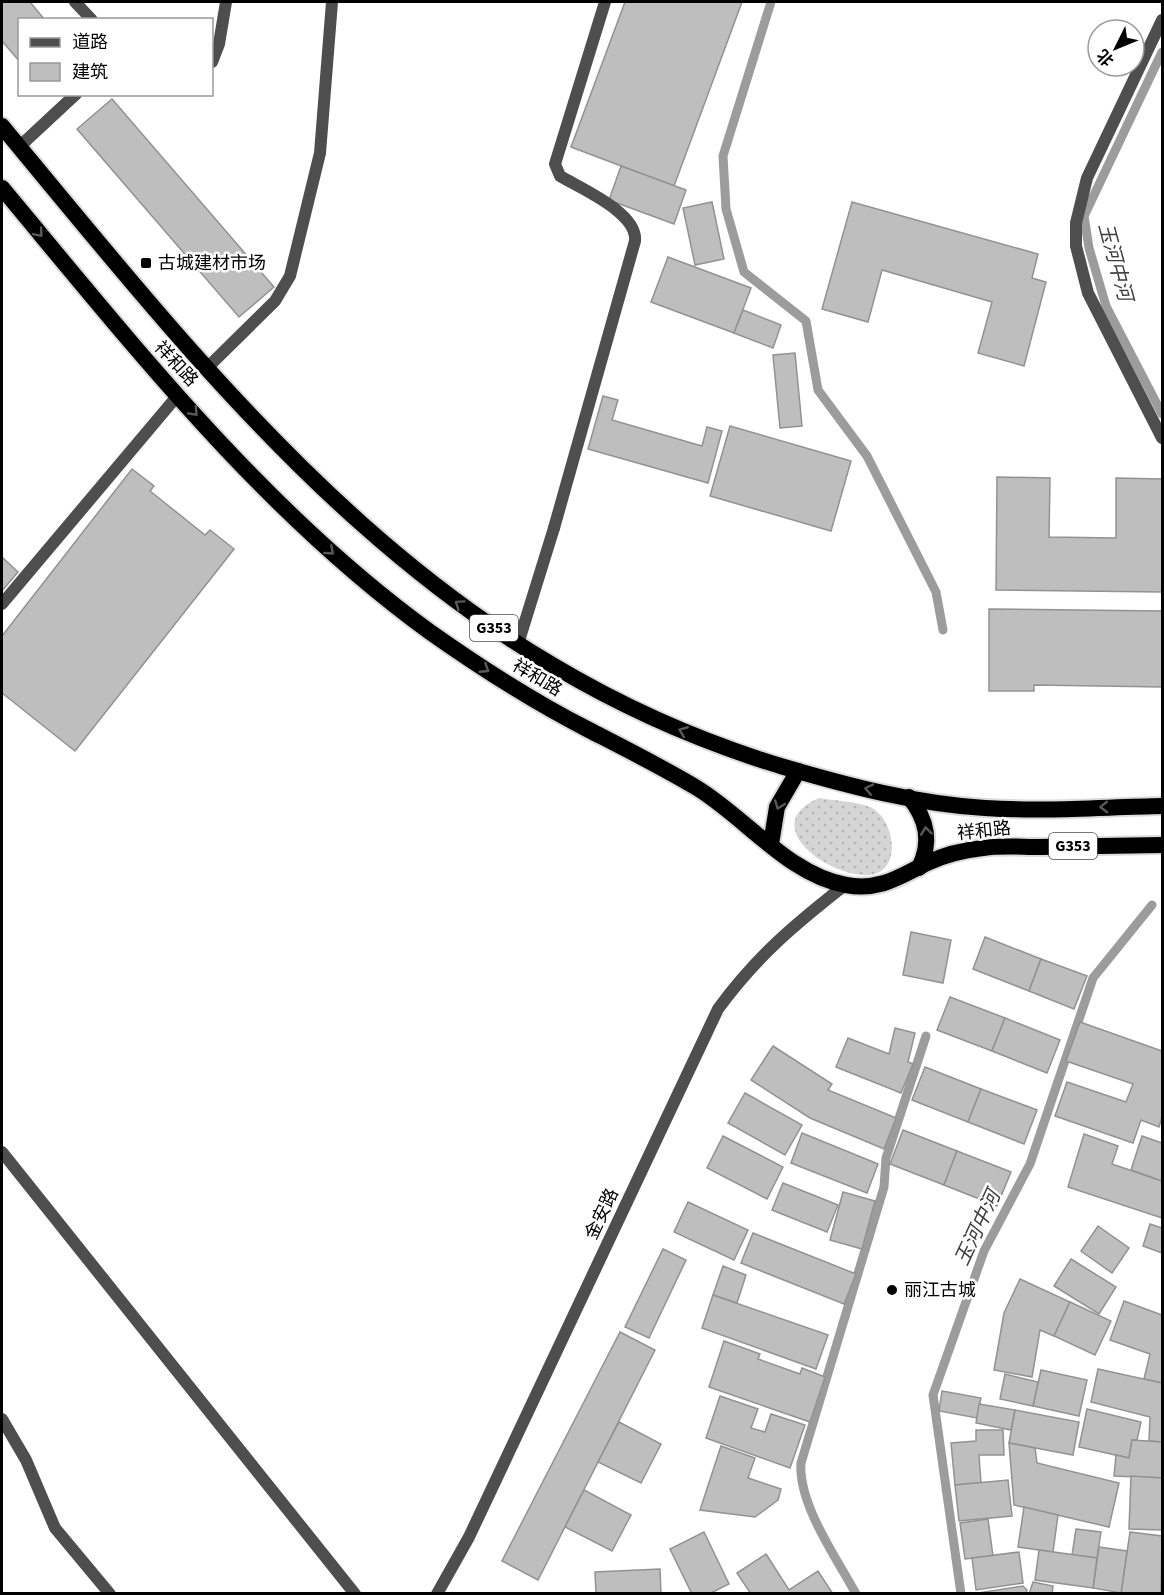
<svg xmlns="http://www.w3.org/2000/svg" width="1164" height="1595" font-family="'Source Sans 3','Noto Sans SC',sans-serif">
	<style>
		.grass { fill: url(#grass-dots) }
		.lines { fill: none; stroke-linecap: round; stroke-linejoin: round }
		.stream { stroke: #9c9c9c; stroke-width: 9 }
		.building { fill: #bebebe; stroke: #929292; stroke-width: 1.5 }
		.trunk-casing { stroke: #dbdbdb; stroke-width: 20 }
		.service { stroke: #4e4e4e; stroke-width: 12 }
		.minor { stroke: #4e4e4e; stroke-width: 12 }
		.trunk { stroke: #000; stroke-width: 16 }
		.oneway { stroke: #595959 }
		.poi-dot { fill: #000; stroke: #fff; stroke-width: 2 }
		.labels { text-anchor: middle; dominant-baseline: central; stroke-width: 5; stroke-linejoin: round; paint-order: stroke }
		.shield { fill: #fff; stroke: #4c4c4c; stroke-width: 1.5 }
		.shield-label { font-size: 16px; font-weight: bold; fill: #000 }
		.poi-label { font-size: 18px; fill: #000; stroke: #fff; text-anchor: start }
		.street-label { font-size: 18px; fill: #000; stroke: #fff }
		.water-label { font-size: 20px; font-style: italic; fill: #3d3d3d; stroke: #fff }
	</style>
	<defs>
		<pattern id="grass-dots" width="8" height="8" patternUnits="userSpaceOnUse" patternTransform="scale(1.5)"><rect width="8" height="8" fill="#d5d5d5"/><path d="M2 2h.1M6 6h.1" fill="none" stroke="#b5b5b5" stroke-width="1.8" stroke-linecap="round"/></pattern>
	</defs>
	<rect width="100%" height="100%" fill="#fff"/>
	<path class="grass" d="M819,798C835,801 855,801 870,807C895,818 904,873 868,875C829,877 756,825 819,798Z"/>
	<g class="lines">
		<g class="stream">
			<path d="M771,2L723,156L726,209L744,272L806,321L818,390L867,456L936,592L943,630"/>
			<path d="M1162,52L1084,216L1089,248L1106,306L1162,414"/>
			<path d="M856,1594C836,1557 798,1504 801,1463L884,1187L886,1158L926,1036"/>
			<path d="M961,1594L933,1395L984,1251L1030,1164L1093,978L1152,905"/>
		</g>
	</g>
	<g class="building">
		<path d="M2,2H30L45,20H20V62L2,41Z"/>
		<path d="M625,2H742L674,186L571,147Z"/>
		<path d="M112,99L274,287L239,317L77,129Z"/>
		<path d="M621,166L686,190L674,224L609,200Z"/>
		<path d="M712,202L724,259L695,265L683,208Z"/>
		<path d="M852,202L1038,254L1032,278L1046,282L1024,366L978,353L992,302L882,270L868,322L822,309Z"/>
		<path d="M668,257L751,288L734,333L651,302Z"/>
		<path d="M743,310L781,325L773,348L734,333Z"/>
		<path d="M795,353L802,426L780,428L773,355Z"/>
		<path d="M603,396L618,400L612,420L702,446L707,427L722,431L708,483L588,449Z"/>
		<path d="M730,426L851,461L831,531L710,496Z"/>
		<path d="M132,469L154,486L150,491L205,535L210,530L234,549L75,751L2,693V636Z"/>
		<path d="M997,477L1050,478L1049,537L1116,538V478L1162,479V592L996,590Z"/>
		<path d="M2,557L18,572L2,591Z"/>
		<path d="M989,609L1162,611V687L1034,685V691H989Z"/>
		<path d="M911,932L951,940L943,983L903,975Z"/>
		<path d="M985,937L1041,959L1029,991L973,969Z"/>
		<path d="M1041,959L1087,976L1074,1009L1029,991Z"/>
		<path d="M950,997L1005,1018L992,1051L937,1030Z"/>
		<path d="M1005,1018L1060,1040L1047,1073L992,1051Z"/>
		<path d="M1080,1022L1162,1051V1117L1159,1127L1141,1120L1133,1143L1055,1116L1067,1082L1126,1102L1133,1084L1066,1061Z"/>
		<path d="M895,1028L915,1033L908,1062L913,1064L901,1093L836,1067L848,1038L889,1054Z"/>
		<path d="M773,1046L832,1084L828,1090L896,1118L884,1149L810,1118L751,1080Z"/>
		<path d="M925,1067L981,1089L968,1122L912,1100Z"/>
		<path d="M981,1089L1037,1110L1024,1144L968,1122Z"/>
		<path d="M745,1093L802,1125L785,1155L728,1123Z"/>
		<path d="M903,1130L957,1151L944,1185L890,1164Z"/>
		<path d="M802,1133L878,1164L867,1193L791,1163Z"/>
		<path d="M1084,1134L1118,1146L1112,1164L1162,1181V1218L1068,1187Z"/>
		<path d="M723,1136L783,1167L767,1199L707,1168Z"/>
		<path d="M1142,1136L1162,1143V1181L1131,1170Z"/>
		<path d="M957,1151L1011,1172L997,1206L944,1185Z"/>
		<path d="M783,1183L838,1205L827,1232L772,1210Z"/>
		<path d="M843,1192L875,1201L862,1249L830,1240Z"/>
		<path d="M688,1202L748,1230L734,1260L674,1232Z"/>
		<path d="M1150,1224L1162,1228V1253L1143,1246Z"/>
		<path d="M1098,1226L1129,1248L1112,1273L1081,1251Z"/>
		<path d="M753,1233L856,1274L844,1304L741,1263Z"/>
		<path d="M663,1249L686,1260L649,1338L625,1327Z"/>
		<path d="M1071,1259L1116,1287L1099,1314L1054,1286Z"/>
		<path d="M723,1266L746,1275L737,1303L713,1295Z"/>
		<path d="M1020,1279L1070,1302L1054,1336L1040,1330L1032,1377L994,1370L1004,1313Z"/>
		<path d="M713,1295L828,1335L816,1369L702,1328Z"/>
		<path d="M1124,1301L1162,1315V1383L1144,1379L1150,1354L1110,1340Z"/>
		<path d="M1070,1302L1111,1321L1095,1355L1054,1336Z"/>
		<path d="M620,1332L655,1350L538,1580L502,1561Z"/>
		<path d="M724,1341L760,1354L758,1359L800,1374L802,1368L825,1377L810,1422L709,1387Z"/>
		<path d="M1098,1369L1162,1383V1442L1149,1441L1150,1417L1091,1402Z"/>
		<path d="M1041,1370L1087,1380L1079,1416L1033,1406Z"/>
		<path d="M1005,1374L1038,1382L1033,1406L1000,1399Z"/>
		<path d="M942,1391L981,1398L977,1418L939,1411Z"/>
		<path d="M720,1396L758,1409L751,1428L765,1432L771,1414L805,1425L790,1468L706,1438Z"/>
		<path d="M979,1404L1015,1410L1011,1430L976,1423Z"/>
		<path d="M1087,1409L1141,1422L1137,1440H1132L1129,1458L1079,1447Z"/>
		<path d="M1015,1410L1079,1422L1073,1455L1009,1443Z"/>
		<path d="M619,1422L661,1444L641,1483L598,1462Z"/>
		<path d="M976,1430H1003L1004,1455H979L981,1483L955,1485L951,1443L976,1441Z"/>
		<path d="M1132,1440L1162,1442V1478L1114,1476L1116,1455L1129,1458Z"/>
		<path d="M1009,1443L1035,1448L1037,1463L1119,1483L1109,1527L1014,1505Z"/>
		<path d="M721,1446L755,1458L748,1478L781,1489L778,1500L755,1517L700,1510Z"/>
		<path d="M1131,1476L1162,1478V1530L1129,1529Z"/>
		<path d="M1008,1480L1012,1516L959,1521L955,1485Z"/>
		<path d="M584,1490L631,1515L612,1551L565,1527Z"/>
		<path d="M1024,1507L1058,1515L1053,1552L1018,1547Z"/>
		<path d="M988,1519L993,1556L965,1559L960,1523Z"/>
		<path d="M1076,1529L1101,1532L1097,1558L1072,1555Z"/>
		<path d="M704,1532L729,1584L709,1594H692L670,1549Z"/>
		<path d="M1130,1532L1162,1536L1161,1594H1121Z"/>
		<path d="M1099,1547L1127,1551L1121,1593L1093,1588Z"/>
		<path d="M1039,1550L1097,1558L1093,1588L1035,1580Z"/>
		<path d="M1019,1552L1023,1583L976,1590L972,1558Z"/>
		<path d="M766,1554L789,1590L818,1571L833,1594H751L737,1573Z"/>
		<path d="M660,1569L661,1594H596L595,1572Z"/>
		<path d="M1033,1582L1053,1586L1052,1594H1029Z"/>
		<path d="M1023,1586L1027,1590L1026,1594L978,1593Z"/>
	</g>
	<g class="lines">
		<defs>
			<g id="trunk">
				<path d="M2,126C225,396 432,662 784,767C849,786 917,804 985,808C1044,812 1104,807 1162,806"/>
				<path d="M2,188C133,345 263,511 430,632C481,668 534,702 589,730C626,749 662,767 697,788C746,818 789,875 846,885C880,891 899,877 927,863C944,855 964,850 983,848C1001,845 1021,847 1040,847C1081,846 1122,846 1162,845"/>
				<path d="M909,797C927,819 932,842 919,868"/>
				<path d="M771,844L777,807L798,771"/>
			</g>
		</defs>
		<use href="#trunk" class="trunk-casing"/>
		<g class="service">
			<path d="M75,2L92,20"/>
			<path d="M212,62L219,44L226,2"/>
			<path d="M19,147L76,94"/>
			<path d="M554,528L635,241C638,213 582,189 560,176L555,164L605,2"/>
			<path d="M2,604L178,395"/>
			<path d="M2,1152L355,1594"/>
			<path d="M2,1419L26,1460L55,1528L110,1594"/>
		</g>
		<g class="minor">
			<path d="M1162,20L1087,178L1076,223V246L1088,293L1162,438"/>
			<path d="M207,368L275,301L290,276L320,153L332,2"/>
			<path d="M518,644L554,528"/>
			<path d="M437,1594L469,1537L718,1009C757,956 794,925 845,885"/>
		</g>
		<use href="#trunk" class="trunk"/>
	</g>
	<defs><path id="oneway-chevron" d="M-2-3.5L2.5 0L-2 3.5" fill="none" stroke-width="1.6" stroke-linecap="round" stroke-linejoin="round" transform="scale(1.5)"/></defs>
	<g class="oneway">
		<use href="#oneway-chevron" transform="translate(39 233) rotate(50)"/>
		<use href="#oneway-chevron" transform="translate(194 412) rotate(47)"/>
		<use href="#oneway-chevron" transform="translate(330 551) rotate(42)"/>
		<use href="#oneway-chevron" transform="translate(459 604) rotate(-145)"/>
		<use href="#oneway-chevron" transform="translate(485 669) rotate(33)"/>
		<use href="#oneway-chevron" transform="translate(683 731) rotate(-158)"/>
		<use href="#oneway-chevron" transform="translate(869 789) rotate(-168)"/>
		<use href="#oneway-chevron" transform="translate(779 805) rotate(110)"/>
		<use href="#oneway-chevron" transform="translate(1104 807) rotate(179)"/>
		<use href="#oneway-chevron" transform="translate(926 831) rotate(-97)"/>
	</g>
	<g class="poi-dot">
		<rect x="140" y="257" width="12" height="12" rx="3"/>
		<circle cx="892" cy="1290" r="6"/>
	</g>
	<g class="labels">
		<g class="shield">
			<rect x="470" y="615" width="48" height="26" rx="4.5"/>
			<rect x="1049" y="833" width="48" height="26" rx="4.5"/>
		</g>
		<g class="shield-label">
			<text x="494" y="628">G353</text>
			<text x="1073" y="846">G353</text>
		</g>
		<g class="poi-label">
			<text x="158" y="263">古城建材市场</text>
			<text x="904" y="1290">丽江古城</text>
		</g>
		<g class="street-label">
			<text transform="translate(176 364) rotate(47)">祥和路</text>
			<text transform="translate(537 678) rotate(31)">祥和路</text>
			<text transform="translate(984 831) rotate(-6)">祥和路</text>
			<text transform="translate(602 1214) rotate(-65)">金安路</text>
		</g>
		<g class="water-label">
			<text transform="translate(1115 262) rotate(75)">玉河中河</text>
			<text transform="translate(978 1228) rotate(-65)">玉河中河</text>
		</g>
	</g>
	<rect width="1164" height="1595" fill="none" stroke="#000000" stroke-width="6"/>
	<rect x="18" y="18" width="195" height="78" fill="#ffffff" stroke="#999999" stroke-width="1.5"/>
	<rect x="30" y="38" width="30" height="9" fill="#4e4e4e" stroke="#999999" stroke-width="1.5"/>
	<text x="72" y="48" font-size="18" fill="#000000">道路</text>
	<rect x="30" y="63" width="30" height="18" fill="#bebebe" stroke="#999999" stroke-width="1.5"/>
	<text x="72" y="78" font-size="18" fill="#000000">建筑</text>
	<g transform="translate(1116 48) rotate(227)"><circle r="28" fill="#ffffff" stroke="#999999" stroke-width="1.5"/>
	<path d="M0-4.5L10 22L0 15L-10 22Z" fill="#000000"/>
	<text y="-9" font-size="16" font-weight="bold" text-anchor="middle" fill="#000000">北</text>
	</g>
</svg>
